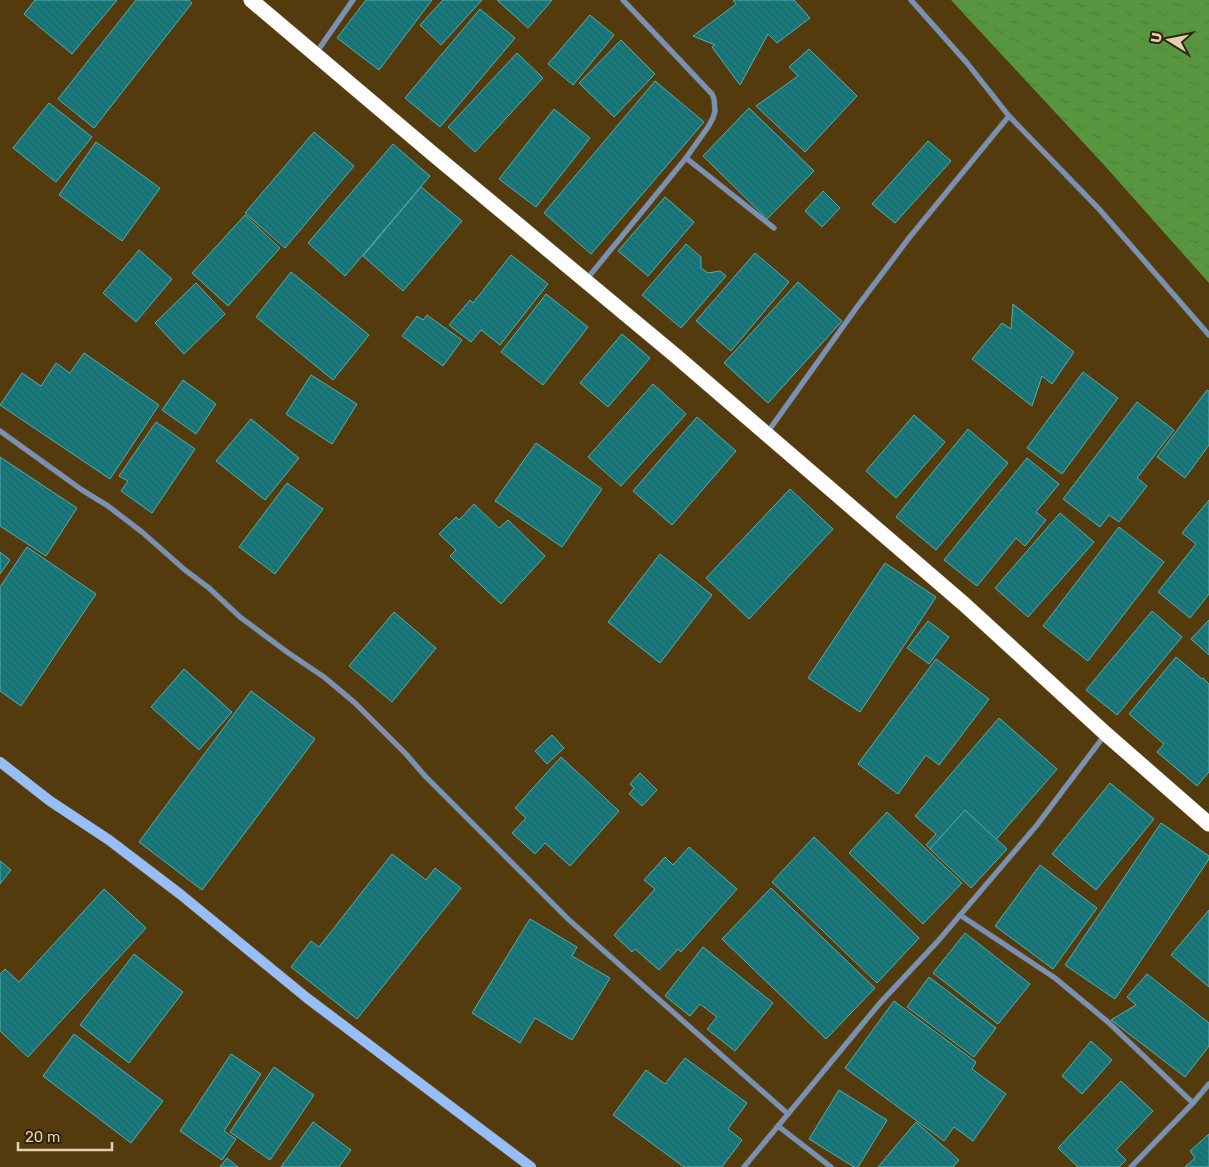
<svg xmlns="http://www.w3.org/2000/svg" width="1209" height="1167" font-family="Rubik,sans-serif">
	<style>
		.water { fill: url(#water-ripples) }
		.building { fill: url(#building-back-hatch); stroke: #54aeb1 }
		.lines { fill: none; stroke-linecap: round; stroke-linejoin: round }
		.street-casing { stroke: #71592f; stroke-width: 6 }
		.secondary-casing { stroke: #71592f; stroke-width: 11 }
		.highway-casing { stroke: #71592f; stroke-width: 16 }
		.street { stroke: #7891b6; stroke-width: 5 }
		.secondary { stroke: #97bef9; stroke-width: 10 }
		.highway { stroke: #fdfdfd; stroke-width: 15 }
	</style>
	<defs>
		<pattern id="water-ripples" width="26" height="14" patternUnits="userSpaceOnUse" patternTransform="scale(1.25)"><rect width="26" height="14" fill="#57963e"/><path d="M2 4q2-2 4 0t4 0M15 11q2-2 4 0t4 0" fill="none" stroke="#517c3c"/></pattern>
		<pattern id="building-back-hatch" width="6" height="6" patternUnits="userSpaceOnUse" patternTransform="scale(1.25)"><rect width="6" height="6" fill="#157b7e"/><path d="M-1 5l2 2M0 0l6 6M5-1l2 2" fill="none" stroke="#286361"/></pattern>
	</defs>
	<rect width="100%" height="100%" fill="#543b0e"/>
	<path class="water" d="M951,0H1209V283L1104,165Z"/>
	<g class="building">
		<path d="M35,0H117L72,54L24,14Z"/>
		<path d="M136,0H189L192,3L94,128L58,99Z"/>
		<path d="M366,0H432L379,70L337,38Z"/>
		<path d="M443,0H482L441,45L420,25Z"/>
		<path d="M497,0H552L528,28Z"/>
		<path d="M733,0H794L810,18L777,43L768,34L740,85L712,47L715,45L693,36L736,4Z"/>
		<path d="M480,9L515,38L440,127L405,98Z"/>
		<path d="M590,15L614,35L573,85L548,64Z"/>
		<path d="M621,40L655,74L614,117L579,83Z"/>
		<path d="M809,49L857,96L805,152L756,106L798,76L789,67Z"/>
		<path d="M517,53L543,78L475,152L448,127Z"/>
		<path d="M655,81L704,122L591,254L544,213Z"/>
		<path d="M49,103L92,137L56,182L13,148Z"/>
		<path d="M749,108L814,171L767,219L703,156Z"/>
		<path d="M554,109L590,138L536,207L499,179Z"/>
		<path d="M314,132L354,166L285,248L245,213Z"/>
		<path d="M928,141L951,161L895,223L872,204Z"/>
		<path d="M96,142L160,188L122,241L59,195Z"/>
		<path d="M393,144L430,176L345,276L308,243Z"/>
		<path d="M421,187L462,221L403,291L363,256Z"/>
		<path d="M823,191L840,208L822,227L805,211Z"/>
		<path d="M665,197L694,222L648,276L618,251Z"/>
		<path d="M245,215L280,248L228,306L192,273Z"/>
		<path d="M686,244L701,257V268L708,273L720,271L726,276L681,328L642,295Z"/>
		<path d="M139,250L172,279L136,322L103,293Z"/>
		<path d="M755,253L789,282L731,351L696,321Z"/>
		<path d="M511,255L548,284L500,345L481,330L471,342L449,325L470,300L473,303Z"/>
		<path d="M291,272L369,335L333,380L256,317Z"/>
		<path d="M798,282L842,321L768,403L724,363Z"/>
		<path d="M196,283L225,314L184,354L155,323Z"/>
		<path d="M546,294L588,327L543,385L501,352Z"/>
		<path d="M1013,304L1074,352L1052,384L1042,376L1032,406L972,359L1002,323L1011,329Z"/>
		<path d="M427,315L462,340L443,366L402,336L417,316L423,320Z"/>
		<path d="M622,334L650,358L608,407L580,383Z"/>
		<path d="M84,353L159,405L110,479L0,405L22,373L41,386L56,363L70,373Z"/>
		<path d="M1083,372L1118,398L1062,474L1027,448Z"/>
		<path d="M311,375L357,404L332,444L286,414Z"/>
		<path d="M183,380L216,404L196,434L162,410Z"/>
		<path d="M653,384L686,414L621,486L588,457Z"/>
		<path d="M1207,390L1209,391V445L1185,478L1157,457Z"/>
		<path d="M1137,402L1174,430L1137,478L1147,486L1119,522L1109,515L1100,527L1063,499Z"/>
		<path d="M914,415L945,442L896,498L866,471Z"/>
		<path d="M697,417L736,451L672,525L633,491Z"/>
		<path d="M251,419L299,458L265,500L216,461Z"/>
		<path d="M156,422L195,449L152,513L121,491L128,481L119,476Z"/>
		<path d="M968,429L1008,463L936,550L896,517Z"/>
		<path d="M536,443L602,489L562,547L495,501Z"/>
		<path d="M0,457L77,508L46,556L0,526Z"/>
		<path d="M1027,458L1059,484L1036,512L1046,520L1025,546L1016,538L977,586L944,560Z"/>
		<path d="M287,483L323,509L275,574L239,547Z"/>
		<path d="M790,489L833,529L749,619L706,578Z"/>
		<path d="M1209,500V594L1190,618L1158,592L1196,544L1182,533Z"/>
		<path d="M474,504L499,528L508,520L545,556L501,604L450,556L456,550L439,534L456,517L459,520Z"/>
		<path d="M1060,513L1094,542L1028,617L995,588Z"/>
		<path d="M1119,527L1164,562L1088,661L1043,626Z"/>
		<path d="M27,547L96,594L21,706L0,691V587Z"/>
		<path d="M0,552L10,560L0,574Z"/>
		<path d="M660,554L712,595L660,663L608,622Z"/>
		<path d="M885,563L936,597L860,712L808,678Z"/>
		<path d="M1152,611L1182,637L1117,715L1086,690Z"/>
		<path d="M394,612L436,648L392,702L349,666Z"/>
		<path d="M1209,620V655L1191,639Z"/>
		<path d="M928,621L949,637L929,664L907,648Z"/>
		<path d="M1176,657L1202,679L1203,678L1209,684V772L1197,786L1157,752L1164,744L1129,714Z"/>
		<path d="M936,659L989,699L939,765L926,755L898,794L858,764Z"/>
		<path d="M184,669L232,712L199,750L151,707Z"/>
		<path d="M251,691L315,739L202,890L139,842Z"/>
		<path d="M999,718L1057,769L994,842L1002,848L971,884L926,845L936,834L915,816Z"/>
		<path d="M552,735L564,748L547,764L535,751Z"/>
		<path d="M561,757L619,811L570,866L545,843L535,854L512,833L526,818L515,808Z"/>
		<path d="M640,773L657,790L642,806L629,794L634,788L630,784Z"/>
		<path d="M1110,783L1154,819L1096,890L1052,854Z"/>
		<path d="M965,810L1007,849L971,888L930,849Z"/>
		<path d="M887,812L962,883L923,924L849,853Z"/>
		<path d="M1161,823L1209,856V859L1115,999L1065,965Z"/>
		<path d="M814,837L919,938L877,983L772,882Z"/>
		<path d="M689,847L737,889L681,952L678,949L659,970L635,949L632,952L614,935L655,889L644,880L665,857L673,865Z"/>
		<path d="M392,854L426,880L435,868L461,888L357,1019L291,967L311,941L319,947Z"/>
		<path d="M0,861L11,870L0,884Z"/>
		<path d="M1040,865L1097,908L1053,969L995,926Z"/>
		<path d="M771,888L875,988L826,1039L722,939Z"/>
		<path d="M104,889L146,928L28,1057L0,1031V974L5,969L19,982Z"/>
		<path d="M1209,910V987L1171,955Z"/>
		<path d="M530,919L577,947L572,956L610,978L572,1040L535,1018L520,1043L472,1013Z"/>
		<path d="M965,933L1030,984L998,1024L933,973Z"/>
		<path d="M703,947L773,1003L735,1051L707,1029L717,1017L700,1004L690,1016L665,996Z"/>
		<path d="M134,954L183,992L129,1063L80,1025Z"/>
		<path d="M1147,974L1209,1023V1046L1185,1077L1111,1020L1136,1005L1127,997Z"/>
		<path d="M929,977L996,1028L974,1057L907,1007Z"/>
		<path d="M894,1001L976,1062L972,1069L1006,1094L973,1141L954,1127L944,1141L845,1068Z"/>
		<path d="M74,1034L163,1101L131,1143L43,1076Z"/>
		<path d="M1091,1041L1112,1060L1082,1094L1062,1076Z"/>
		<path d="M231,1054L261,1074L224,1131L236,1139L222,1160L180,1131Z"/>
		<path d="M685,1058L747,1103L728,1129L742,1140L722,1167H684L613,1115L646,1070L665,1084Z"/>
		<path d="M274,1067L314,1095L270,1160L230,1132Z"/>
		<path d="M1121,1081L1153,1111L1116,1150L1126,1160L1119,1167H1078L1058,1148Z"/>
		<path d="M839,1090L887,1120L858,1167H854L809,1139Z"/>
		<path d="M313,1122L351,1150L339,1167H281Z"/>
		<path d="M916,1122L959,1160L953,1167H878Z"/>
		<path d="M1209,1134V1167H1185L1195,1158L1190,1151Z"/>
		<path d="M227,1158L238,1167H220Z"/>
	</g>
	<g class="lines">
		<defs>
			<g id="street">
				<path d="M911,0L967,63L1009,116L1099,209L1209,335"/>
				<path d="M316,53L353,0"/>
				<path d="M686,158L774,228"/>
				<path d="M586,280L686,158L708,127L713,118L715,111L714,99L712,94L623,0"/>
				<path d="M0,431L82,490L108,506L142,532L185,570L209,588L225,603L240,617L287,652L324,677L342,692L355,703L406,754L425,776L568,919L788,1114"/>
				<path d="M767,433L857,307L909,238L1009,116"/>
				<path d="M960,915L1055,978L1108,1022L1193,1103"/>
				<path d="M778,1126L831,1167"/>
				<path d="M744,1167L880,1003L938,941L1037,825L1104,736"/>
				<path d="M1131,1167L1193,1103L1209,1084"/>
			</g>
			<path id="secondary" d="M0,762L50,801L109,840L180,894L307,998L531,1167"/>
			<path id="highway" d="M251,0L433,154L676,356L964,604L1106,734L1209,824"/>
		</defs>
		<use href="#street" class="street-casing"/>
		<use href="#secondary" class="secondary-casing"/>
		<use href="#highway" class="highway-casing"/>
		<use href="#street" class="street"/>
		<use href="#secondary" class="secondary"/>
		<use href="#highway" class="highway"/>
	</g>
	<g transform="translate(1169 40) rotate(280)" stroke="#32240c" stroke-width="4" paint-order="stroke">
	<path d="M0-4L9 19L0 12L-9 19Z" fill="#e4d1b5"/>
	<text y="-8" font-size="14" font-weight="bold" text-anchor="middle" fill="#e4d1b5">U</text>
	</g>
	<path d="M18 1142v8h94v-8" fill="none" stroke="#e4d1b5" stroke-width="2.5"/>
	<text x="25" y="1142" font-size="15" fill="#e4d1b5" stroke="#32240c" stroke-width="4" paint-order="stroke">20 m</text>
</svg>
